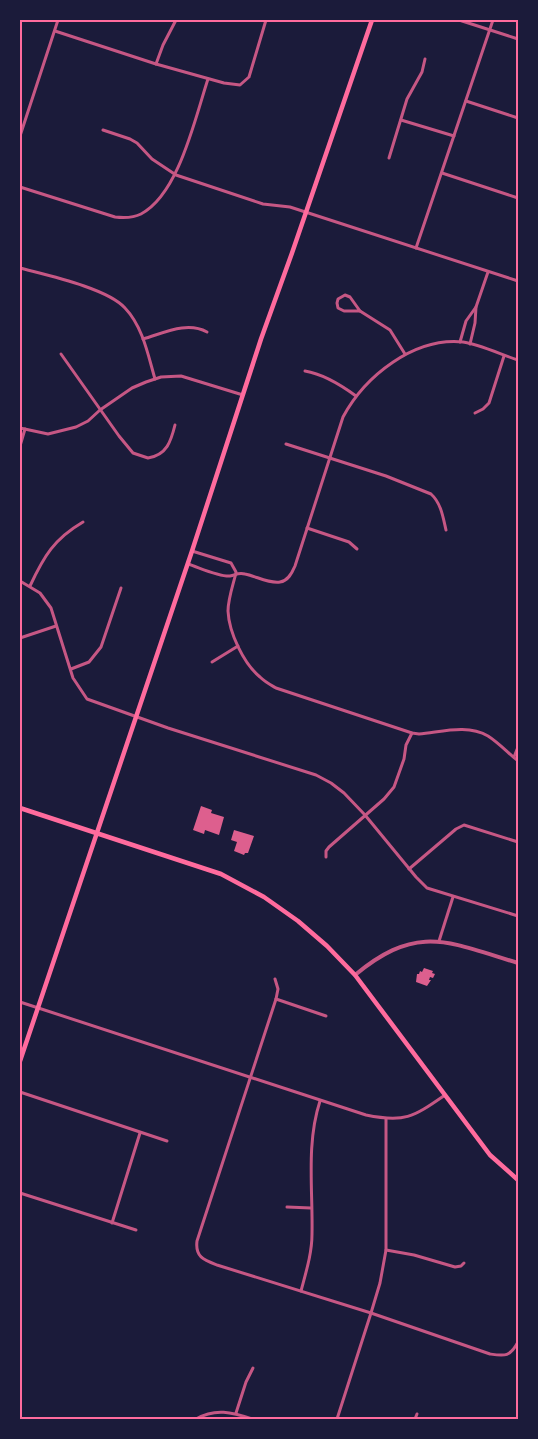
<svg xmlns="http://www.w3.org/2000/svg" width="538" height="1439" font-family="Cabin,sans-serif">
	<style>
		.building { fill: #dd5f8e }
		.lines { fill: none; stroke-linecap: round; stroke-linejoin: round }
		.minor { stroke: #c65784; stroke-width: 3 }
		.tertiary { stroke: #c65784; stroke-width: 4 }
		.secondary { stroke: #ff6b9d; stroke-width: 4.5 }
		.primary { stroke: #ff6b9d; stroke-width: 4.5 }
		.neatline { fill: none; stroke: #ff6b9d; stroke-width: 2 }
	</style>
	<rect width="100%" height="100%" fill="#1b1b3a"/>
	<g class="building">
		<path d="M201,806L212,810L211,813L224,817L219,835L205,830L204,834L193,830Z"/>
		<path d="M234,830L254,836L248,853H245L244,855L234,851L237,842L231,840Z"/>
		<path d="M424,968L433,971L432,973L435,974L433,978L430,977L429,980H431L427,986L416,982L417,974H419L420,971L422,972Z"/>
	</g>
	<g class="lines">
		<g class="minor">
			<path d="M459,20L518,39"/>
			<path d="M55,31L156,64L224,83L240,85L249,77L266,20"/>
			<path d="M156,64L163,45L176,20"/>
			<path d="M466,101L518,118"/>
			<path d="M401,120L454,136"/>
			<path d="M103,130L130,139L137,143L152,159L176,175L263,204L290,207L518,281"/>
			<path d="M20,136L58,20"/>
			<path d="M389,158L407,99L422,72L425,59"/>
			<path d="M442,173L518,198"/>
			<path d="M20,187L115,217C124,218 133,218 141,214C179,194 195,118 208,79"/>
			<path d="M416,248L493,20"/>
			<path d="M20,268C46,275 107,288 125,308C143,327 148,355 155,379"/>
			<path d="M345,295L350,297L360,311H344L338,308L337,303L338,299Z"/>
			<path d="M360,311L390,330L405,354"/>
			<path d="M143,339C164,333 187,321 207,332"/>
			<path d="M460,342L466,321L476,307"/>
			<path d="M470,344L475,323L476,307L488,272"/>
			<path d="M61,354L119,436L133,453L148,458C167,455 171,441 175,425"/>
			<path d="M305,371C323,374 341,385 356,396"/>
			<path d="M475,413L483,409L489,403L504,356"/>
			<path d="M20,428L48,434L76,427L88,421L100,410L132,388L146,382L161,377L181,376L243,395"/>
			<path d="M286,444L386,476L431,494C441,503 443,517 446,530"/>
			<path d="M20,446L25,429"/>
			<path d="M307,528L349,542L357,549"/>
			<path d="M192,551L231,563L236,572"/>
			<path d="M188,564C198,567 219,577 230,576C236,575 238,572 245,574C256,576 269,584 280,582C288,581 292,573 295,566L343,417C365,376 414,337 463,342C479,344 502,355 518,360"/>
			<path d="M236,573C233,585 228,599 228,611C229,633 244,664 260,677C265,682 271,685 276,688L412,733L419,734C442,732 467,724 488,736C499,743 508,753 518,761"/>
			<path d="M20,581L40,593L51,608L73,678L87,699L168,728L316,775L331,783L344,793L365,815L416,877L427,888L518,916"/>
			<path d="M30,586C44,556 54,539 83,522"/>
			<path d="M20,638L56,626"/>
			<path d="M212,662L238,646"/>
			<path d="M71,669L89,662L101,647L121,588"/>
			<path d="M514,757L518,747"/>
			<path d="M326,857V851L329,847L384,799L394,787L404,759L406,745L412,733"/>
			<path d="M409,869L456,829L464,825L518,842"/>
			<path d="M439,941L453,897"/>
			<path d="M275,979L278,989L276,999L197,1241C195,1257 204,1260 217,1265L371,1313L490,1354C505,1356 510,1357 518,1342"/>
			<path d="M276,999L326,1016"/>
			<path d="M20,1002L366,1115C405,1123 413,1117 445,1095"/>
			<path d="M20,1092L167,1141"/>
			<path d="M20,1193L136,1230"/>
			<path d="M287,1207L311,1208"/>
			<path d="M112,1223L140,1133"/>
			<path d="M386,1250L414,1255L455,1267L461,1266L464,1263"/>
			<path d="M301,1291C306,1272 312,1253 312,1234C313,1190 306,1144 320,1101"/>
			<path d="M236,1413L246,1382L253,1368"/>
			<path d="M196,1419C215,1408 232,1412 252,1419"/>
			<path d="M337,1419L371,1313L380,1283L386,1250V1119"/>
			<path d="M415,1419L417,1414"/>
		</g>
		<path class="tertiary" d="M355,975C418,923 448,942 518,963"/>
		<path class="secondary" d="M20,808L221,874L264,897L298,921L327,946L355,975L490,1155L518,1180"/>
		<path class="primary" d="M20,1061L192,551L261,339L292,253L372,20"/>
	</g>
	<rect width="538" height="1439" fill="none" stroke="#1b1b3a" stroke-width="42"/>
	<rect x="21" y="21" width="496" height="1397" class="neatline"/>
</svg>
